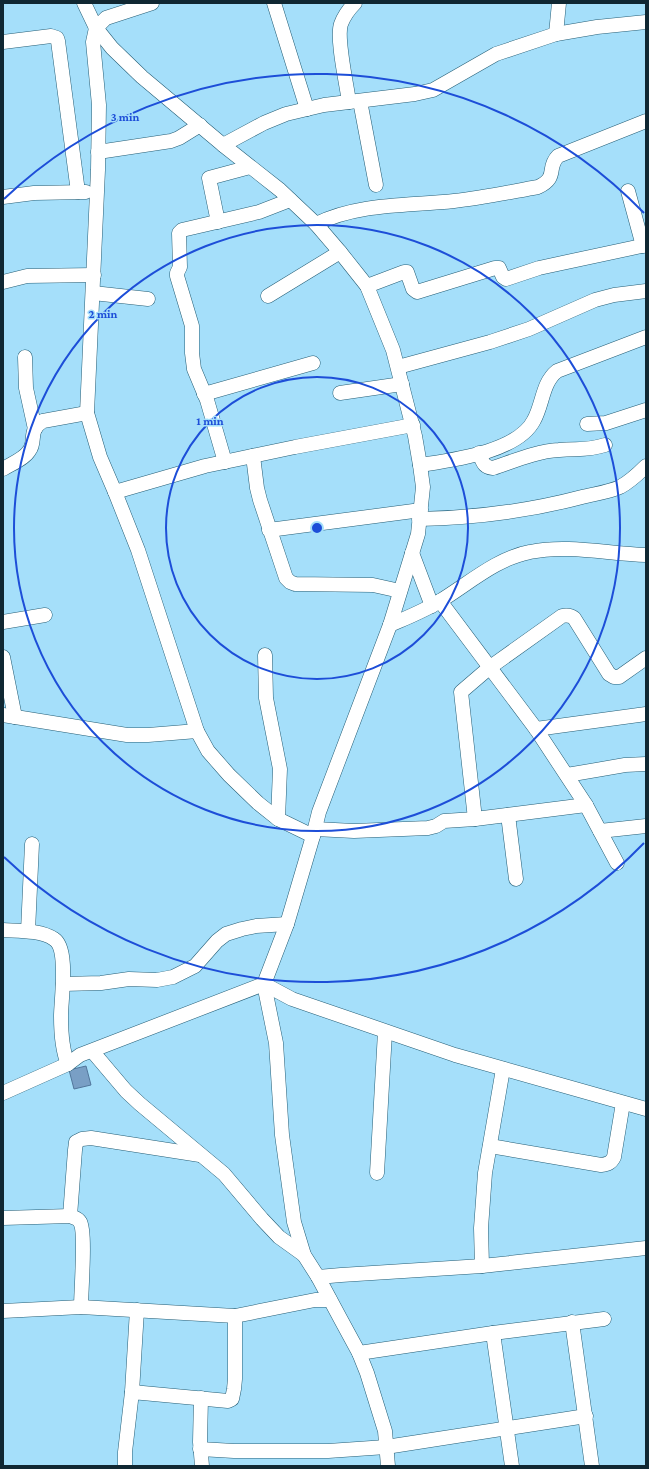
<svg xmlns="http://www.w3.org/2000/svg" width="649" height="1469" font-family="'Crimson Pro',serif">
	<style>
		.building { fill: #799fc5; stroke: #52769b }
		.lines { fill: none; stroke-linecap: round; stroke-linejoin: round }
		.minor-casing { stroke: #255e76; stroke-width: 15 }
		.minor { stroke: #fff; stroke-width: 14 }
		.ring { fill: none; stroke: #1d4ed8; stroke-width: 2 }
		.centre { fill: #1d4ed8; stroke: #a5dffa; stroke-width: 2 }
		.ring-label { font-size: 12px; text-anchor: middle; font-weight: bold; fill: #1d4ed8; stroke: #a5dffa; stroke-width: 3; stroke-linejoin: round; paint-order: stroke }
	</style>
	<rect width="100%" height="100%" fill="#a5dffa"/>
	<path class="building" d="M86,1066L91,1085L74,1089L69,1070Z"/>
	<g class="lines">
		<defs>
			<g id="minor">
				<path d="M84,3L96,28L112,48L142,77L223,145L280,190L316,224L340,252L367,286L393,350L415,436L420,465L423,487L418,534L390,625L319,812L313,836L287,924L264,984L276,1043L282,1135L294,1222L304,1255L318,1277L340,1318L359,1353L367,1373L385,1431L388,1466"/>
				<path d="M152,3L106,18L96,28L93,42L99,105L98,170L87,413L100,457L115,492L138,550L197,731L208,751L229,775L258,803L278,819L313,836"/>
				<path d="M274,3L307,109"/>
				<path d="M556,34L559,3"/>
				<path d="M3,42L51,36L57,38L58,41L78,192"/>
				<path d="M360,101L376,185"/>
				<path d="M349,102C347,86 336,38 341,24C344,16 349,9 355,3"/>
				<path d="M223,145L264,123L286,114L307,109L324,105L415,94L433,90L496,54L556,34L597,27L646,22"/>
				<path d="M98,152L171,141L179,138L200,125"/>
				<path d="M628,191L643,246"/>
				<path d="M3,197L34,193L86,192"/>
				<path d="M218,222L209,178L250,167"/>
				<path d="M316,224C358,203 407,206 454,201C482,198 510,192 538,187C559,177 546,168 558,156L646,121"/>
				<path d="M3,282L27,276L94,275"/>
				<path d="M367,286L404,272H407L413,289L417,292L495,268H499L503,277L506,279L539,268L646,245"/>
				<path d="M93,293L148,299"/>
				<path d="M268,296L340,252"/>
				<path d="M25,357L26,388L35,429"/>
				<path d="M398,367L490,342L529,329L595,300L614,295L646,291"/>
				<path d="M340,393L402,384"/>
				<path d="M204,394L313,363"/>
				<path d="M587,424L606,423L646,410"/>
				<path d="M479,453C483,462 483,467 493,468C514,461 537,451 559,450C577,448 587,451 605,445"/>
				<path d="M253,456L257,488L260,500L286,578L290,582L295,584L373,585L400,591"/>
				<path d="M225,462L207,400L194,369L192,353V326L177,276V273L180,267L179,233L182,230L259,212L290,200"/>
				<path d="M420,465C452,460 518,452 534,420C543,404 542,383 557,371L646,337"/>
				<path d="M3,469C11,464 24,459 29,451C37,441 27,431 43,421L87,413"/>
				<path d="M115,492L205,466L295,447L413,425"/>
				<path d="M419,519C474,518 529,511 582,497C594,494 609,492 620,487C631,481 638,474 646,466"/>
				<path d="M269,530L421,510"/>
				<path d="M412,553L432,606"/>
				<path d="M440,601L536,729L586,805L617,863"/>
				<path d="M3,622L45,615"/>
				<path d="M390,625C406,618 424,611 440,601C468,584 497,558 530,552C568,544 608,554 646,555"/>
				<path d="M265,655L266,698L280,769L278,819"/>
				<path d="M3,657L15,717"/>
				<path d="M3,715L127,735H148L197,731"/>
				<path d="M536,729L646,714"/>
				<path d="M567,775L625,765L646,764"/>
				<path d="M508,815L516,879"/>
				<path d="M475,819L461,692L489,668L562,616C567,615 570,615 574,618L609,674L614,677H619L646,658"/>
				<path d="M315,829L354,831L428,828L436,826L444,821L475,819L586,805"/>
				<path d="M600,831L646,826"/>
				<path d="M3,930C18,931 41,930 54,939C69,948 61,1000 61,1016C61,1031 62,1050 68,1064"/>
				<path d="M28,931L32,844"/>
				<path d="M63,984L101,983L129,979L157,980L173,977L195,966L217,941L226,934L242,929L256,926L287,924"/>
				<path d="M93,1052L126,1091L140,1104L224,1174L262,1219L279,1237L304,1255"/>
				<path d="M3,1093L68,1064L80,1055L264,984L292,999L455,1055L646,1109"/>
				<path d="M490,1146L601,1165C608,1164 611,1163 614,1157L623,1103"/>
				<path d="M377,1173L385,1032"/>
				<path d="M70,1216L75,1150L76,1142L82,1139L91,1138L200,1155"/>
				<path d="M3,1218L70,1216C74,1218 78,1218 80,1222C86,1231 81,1292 81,1307"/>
				<path d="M482,1266L481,1228L485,1173L503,1069"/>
				<path d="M318,1277L341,1275L482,1266L646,1248"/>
				<path d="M3,1311L81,1307L235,1316L315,1300H330"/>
				<path d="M572,1322L592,1466"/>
				<path d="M493,1333L512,1466"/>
				<path d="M359,1353L493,1333L604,1319"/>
				<path d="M132,1392L137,1310"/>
				<path d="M201,1398L200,1442L202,1466"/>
				<path d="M200,1449L234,1451H328L386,1447L586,1416"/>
				<path d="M125,1466V1452L132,1392L228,1401L232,1399L234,1389L235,1379V1316"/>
			</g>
		</defs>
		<use href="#minor" class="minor-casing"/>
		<use href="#minor" class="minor"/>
	</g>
	<g class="ring">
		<circle cx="317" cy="528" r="151"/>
		<circle cx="317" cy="528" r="303"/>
		<path d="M644 843A454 454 0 0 1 4 857M4 199A454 454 0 0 1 644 213"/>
	</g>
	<circle cx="317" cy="528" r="6" class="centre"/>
	<g class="ring-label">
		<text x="125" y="121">3 min</text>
		<text x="103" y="318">2 min</text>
		<text x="210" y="425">1 min</text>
	</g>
	<rect width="649" height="1469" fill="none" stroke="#102732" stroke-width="8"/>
</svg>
